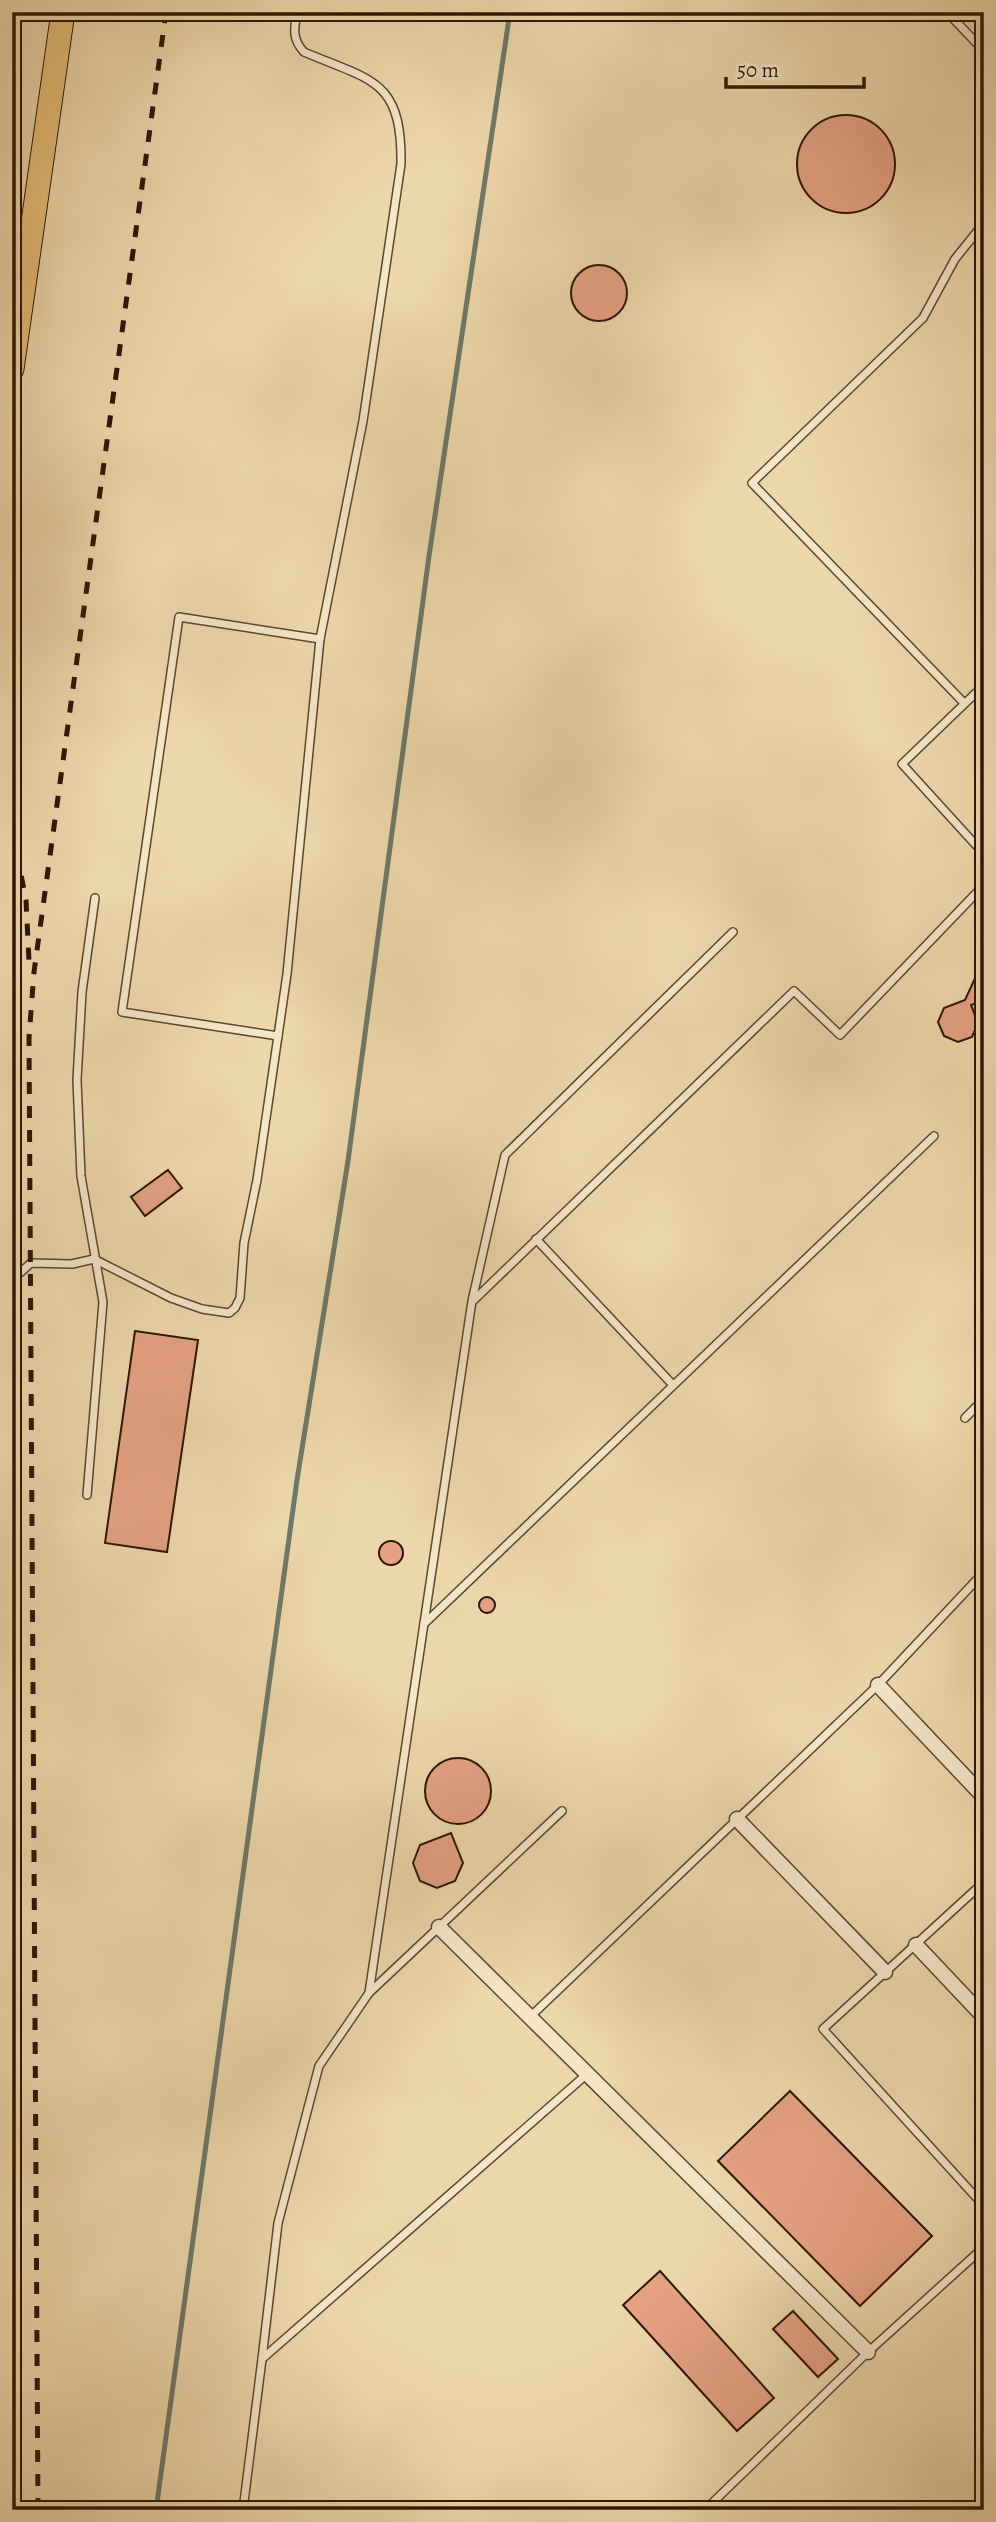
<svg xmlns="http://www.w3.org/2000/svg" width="996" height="2522" font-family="Alegreya,serif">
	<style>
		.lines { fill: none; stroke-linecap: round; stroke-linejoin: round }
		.stream { stroke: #6e786a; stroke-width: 5 }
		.building { fill: #e5a182; stroke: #2c1703; stroke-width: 2 }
		.service-casing { stroke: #5c472d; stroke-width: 10 }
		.minor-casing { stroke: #5c472d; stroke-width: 17 }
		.primary-casing { stroke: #2c1703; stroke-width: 25 }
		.service { stroke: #f3e5c8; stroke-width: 7 }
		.minor { stroke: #f3e5c8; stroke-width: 14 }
		.primary { stroke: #e6bc75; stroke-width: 23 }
		.rail { stroke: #2c1703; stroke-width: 5; stroke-dasharray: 12 12; stroke-linecap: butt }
	</style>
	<rect width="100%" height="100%" fill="#ecd7aa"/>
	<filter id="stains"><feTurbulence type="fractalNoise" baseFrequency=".00286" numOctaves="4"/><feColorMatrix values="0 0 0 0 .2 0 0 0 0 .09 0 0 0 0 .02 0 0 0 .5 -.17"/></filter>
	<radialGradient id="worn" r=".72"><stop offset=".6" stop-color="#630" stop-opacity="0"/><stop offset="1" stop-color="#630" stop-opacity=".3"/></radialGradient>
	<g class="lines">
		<path class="stream" d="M156,2510L297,1480L348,1161L429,556L510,12"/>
	</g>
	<g class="building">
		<circle cx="846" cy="164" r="49"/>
		<circle cx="599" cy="293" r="28"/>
		<path d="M984,959V1000L971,1005L978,1023L972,1037L958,1042L944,1036L938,1022L944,1008L965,1000Z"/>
		<path d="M168,1170L182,1188L145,1216L131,1197Z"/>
		<path d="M135,1331L198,1340L167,1552L105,1543Z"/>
		<circle cx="391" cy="1553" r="12"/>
		<circle cx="487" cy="1605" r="8"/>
		<circle cx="458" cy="1791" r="33"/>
		<path d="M451,1833L463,1863L455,1881L437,1888L420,1881L413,1863L420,1845Z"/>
		<path d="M790,2091L932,2236L860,2306L718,2161Z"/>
		<path d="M660,2271L774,2398L737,2431L623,2305Z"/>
		<path d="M793,2311L838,2359L818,2377L773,2329Z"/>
	</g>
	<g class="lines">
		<defs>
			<g id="service">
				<path d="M947,12L984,51"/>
				<path d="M984,685L902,764L984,854"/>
				<path d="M964,703L752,483L923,318L955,259L984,223"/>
				<path d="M278,1036L122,1012L179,617L320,639"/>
				<path d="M536,1239L673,1385"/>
				<path d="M12,1280L31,1263L72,1264L94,1259L171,1298L202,1309L229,1313L235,1308L240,1298L244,1243L257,1180L287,974L320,639L363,421L401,164C402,79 372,81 304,52C292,39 294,29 297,12"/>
				<path d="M474,1300L794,991L840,1035L984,885"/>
				<path d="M965,1418L984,1399"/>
				<path d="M87,1495L103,1302L81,1176L77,1080L82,992L95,898"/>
				<path d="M424,1624L934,1136"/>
				<path d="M984,1882L823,2029L984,2206"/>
				<path d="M369,1993L562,1811"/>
				<path d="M530,2017L878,1685L984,1572"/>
				<path d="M262,2359L278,2223L319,2066L369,1993L472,1301L505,1155L733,932"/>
				<path d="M243,2510L262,2359L587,2074"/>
				<path d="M705,2510L868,2352L984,2247"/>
			</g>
			<g id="minor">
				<path d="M878,1685L984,1797"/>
				<path d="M737,1819L885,1972"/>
				<path d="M439,1927L868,2352"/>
				<path d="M916,1945L984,2017"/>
			</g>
			<path id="primary" d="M12,369L63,12"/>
		</defs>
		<use href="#service" class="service-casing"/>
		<use href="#minor" class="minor-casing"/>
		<use href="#primary" class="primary-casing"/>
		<use href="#service" class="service"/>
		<use href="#minor" class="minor"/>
		<use href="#primary" class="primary"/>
		<g class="rail">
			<path d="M12,829L26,900L29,961"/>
			<path d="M38,2510L29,1038L34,972L166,12"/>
		</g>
	</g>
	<rect width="996" height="2522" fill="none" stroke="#ecd7aa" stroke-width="42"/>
	<rect x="14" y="14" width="968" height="2494" fill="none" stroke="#2c1703" stroke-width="3.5"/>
	<rect x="21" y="21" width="954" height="2480" fill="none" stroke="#2c1703" stroke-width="2"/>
	<path d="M726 77v10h138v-10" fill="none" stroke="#2c1703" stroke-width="3.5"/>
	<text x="737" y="77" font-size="21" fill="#2c1703" stroke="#f3e5c8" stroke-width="5" paint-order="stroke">50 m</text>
	<rect width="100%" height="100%" filter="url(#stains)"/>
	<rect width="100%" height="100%" fill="url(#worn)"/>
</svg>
